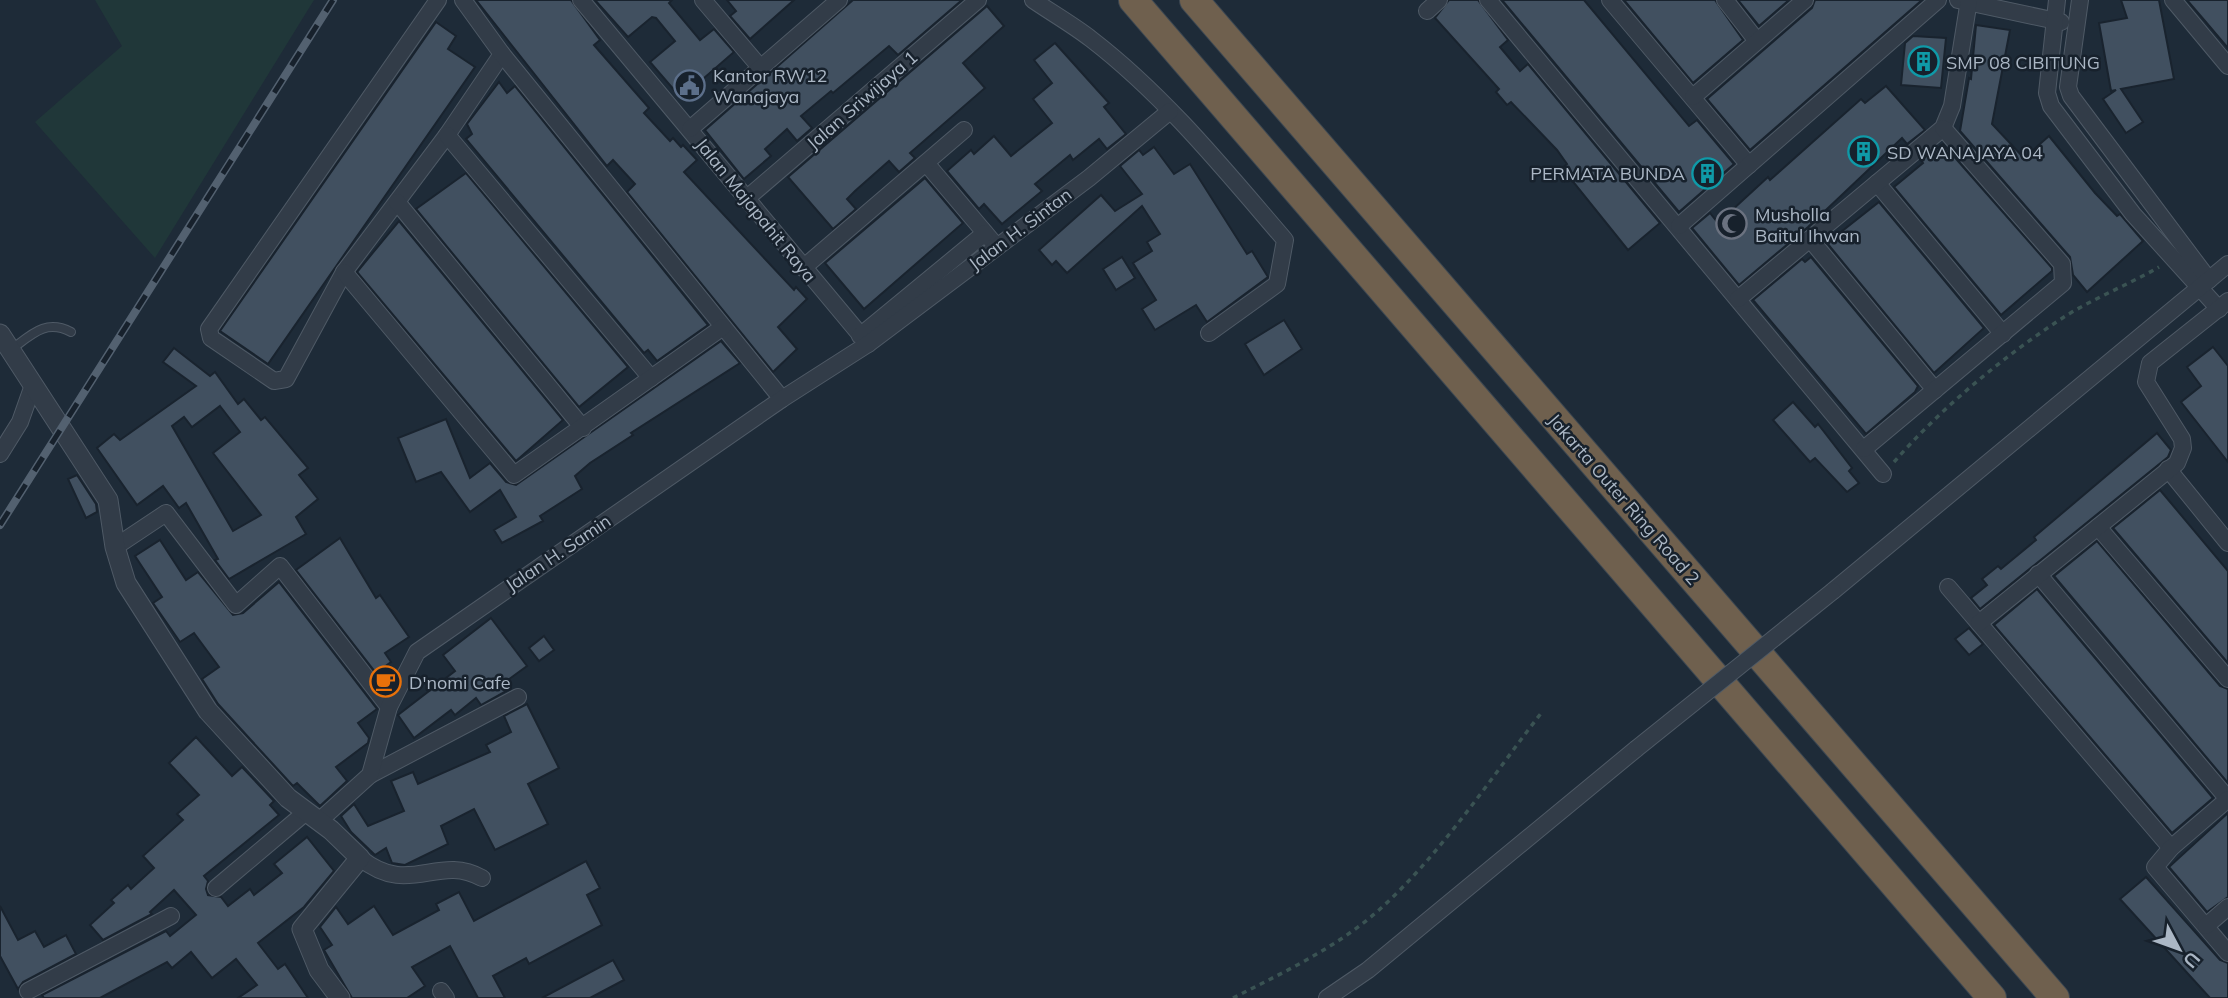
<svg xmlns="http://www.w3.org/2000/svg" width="2228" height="998" font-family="Mulish,sans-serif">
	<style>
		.green { fill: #203739 }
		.building { fill: #415060; stroke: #19232e; stroke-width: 2; fill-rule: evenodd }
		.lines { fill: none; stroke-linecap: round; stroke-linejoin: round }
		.service-casing { stroke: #4f5a66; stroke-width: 10 }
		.minor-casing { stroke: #4f5a66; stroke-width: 18 }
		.tertiary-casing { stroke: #4f5a66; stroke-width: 21 }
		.motorway-casing { stroke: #3c4752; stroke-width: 30 }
		.path { stroke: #3a5353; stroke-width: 3.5; stroke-dasharray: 5 5; stroke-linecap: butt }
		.service { stroke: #323c48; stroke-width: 8 }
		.minor { stroke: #323c48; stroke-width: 16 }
		.tertiary { stroke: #323c48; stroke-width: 19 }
		.motorway { stroke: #6f604e; stroke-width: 28 }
		.rail-casing { stroke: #536170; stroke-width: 8 }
		.rail { stroke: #17212c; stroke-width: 5; stroke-dasharray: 16; stroke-linecap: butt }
		.minor-bridge-casing { stroke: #4f5a66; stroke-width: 18; stroke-linecap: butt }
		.minor-bridge { stroke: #323c48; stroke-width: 16 }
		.labels { text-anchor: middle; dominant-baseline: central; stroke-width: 5; stroke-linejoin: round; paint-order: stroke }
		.poi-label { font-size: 18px; fill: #abb7c5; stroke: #17212c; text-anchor: start }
		.street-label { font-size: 18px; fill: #abb7c5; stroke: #17212c }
	</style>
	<rect width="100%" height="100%" fill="#1e2b38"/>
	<path class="green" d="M95,0H314L155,258L35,122L122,46Z"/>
	<g class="building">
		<path d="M476,0H571L600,40L594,45L649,108L644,113L670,141L673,138L681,147L683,145L697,160L684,172L794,290L796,287L807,299L778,327L797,349L773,372L627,192L635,184L613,160L607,166Z"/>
		<path d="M595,0H672L669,3L700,40L714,29L734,52L681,98L650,62L675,41L656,18L652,17L628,37Z"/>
		<path d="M727,0H794L750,39L730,16L736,11Z"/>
		<path d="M853,0H962L898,55L889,46L833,93L831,91L801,116L812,128L797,141L787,129L765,149L771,156L744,179L705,130Z"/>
		<path d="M1449,0H1478L1508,40L1500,47L1520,71L1528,64L1660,223L1628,250L1562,168L1567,164L1557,150L1511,102L1507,105L1496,92L1499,89L1435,18Z"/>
		<path d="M1502,0H1584L1689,126L1697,120L1734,164L1679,212Z"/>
		<path d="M1624,0H1715L1743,40L1693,83Z"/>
		<path d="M1738,0H1789L1759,26Z"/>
		<path d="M1815,0H1922L1750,150L1707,99L1812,8Z"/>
		<path d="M2121,0H2159L2174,79L2121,89L2143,122L2126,133L2103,99L2116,90L2111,91L2099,23L2127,18Z"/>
		<path d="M2187,0H2228V48L2205,21Z"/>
		<path d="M987,6L1004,26L963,63L985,88L910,153L915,158L899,172L889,161L855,191L847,199L856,209L833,229L788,177Z"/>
		<path d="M436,22L456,36L448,49L475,67L268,364L220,331Z"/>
		<path d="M1976,25L2010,30L1992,124L2024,158L2049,136L2095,193L2117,216L2120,214L2143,241L2087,292L2073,275L2070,257L1960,131L1969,78L1971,79Z"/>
		<path d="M1913,36L1946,38L1941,88L1901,85L1905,43Z"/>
		<path d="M1055,43L1109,103L1104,107L1126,134L1107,149L1099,139L1073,160L1070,155L1035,184L1042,191L1002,224L984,204L979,209L947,171L971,150L974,154L994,136L1011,156L1052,123L1033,99L1052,83L1034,60Z"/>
		<path d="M499,82L507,93L515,86L708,325L657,361L648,350L644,353L466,139L472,134L467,124Z"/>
		<path d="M1886,86L1925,130L1907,144L1902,138L1808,227L1739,285L1692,228L1710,213L1718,223L1768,177L1770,180L1861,99L1865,103Z"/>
		<path d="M1943,144L2052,268V271L2001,315L1894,187L1923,163L1921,160Z"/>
		<path d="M1154,147L1174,174L1190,164L1247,254L1252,251L1268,277L1207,322L1196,305L1155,330L1142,309L1156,300L1133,263L1152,251L1147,242L1160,234L1142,206L1067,273L1056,261L1052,265L1039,250L1101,195L1115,211L1142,194L1120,166L1139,150L1143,155Z"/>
		<path d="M466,173L628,367L579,407L416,209Z"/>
		<path d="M925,178L963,223L864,309L825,263Z"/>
		<path d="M1879,202L1984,328L1934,373L1827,243Z"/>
		<path d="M399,221L563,420L516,461L357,272Z"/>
		<path d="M1122,257L1135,278L1116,290L1103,269Z"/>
		<path d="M1811,257L1918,386L1915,392L1866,434L1753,300L1802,259L1805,262Z"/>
		<path d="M1284,320L1302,349L1264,375L1245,344Z"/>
		<path d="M721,341L740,363L631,433L633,435L590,463L575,476L582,489L540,516L543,521L502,543L494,530L516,517L500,490L470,512L441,472L416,482L398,438L446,419L470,478L490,463L506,482L516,485Z"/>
		<path d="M2213,347L2228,366V462L2181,402L2201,386L2187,367Z"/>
		<path d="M174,348L210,376L215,372L238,404L244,399L261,420L265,417L308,468L299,475L318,499L296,517L306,534L229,579L215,560L218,559L186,503L179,508L163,486L137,505L97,448L114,434L120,440L196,386L163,362ZM220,406L240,432L213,453L261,515L233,531L172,426L184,417L192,427Z"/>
		<path d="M1793,402L1815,427L1818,424L1852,468L1849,471L1859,483L1847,492L1815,458L1810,462L1773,420Z"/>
		<path d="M2157,433L2171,450L2168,457L1980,609L1971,598L1987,585L1982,579L1998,566L2001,569L2036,540L2034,537Z"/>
		<path d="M77,475L96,504L97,512L86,518L68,479Z"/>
		<path d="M2160,490L2228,571V663L2113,528Z"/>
		<path d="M340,538L376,598L380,595L409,637L385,653L391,662L376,673L296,570Z"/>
		<path d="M160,540L186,580L198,572L233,615L243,613L279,582L377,709L358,723L369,738L368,743L336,767L347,781L320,806L297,783L293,786L218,704L202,679L219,667L194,633L180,642L153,603L162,597L135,556Z"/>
		<path d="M2097,541L2220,686L2228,689V783L2054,576Z"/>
		<path d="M2037,589L2213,798L2172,833L1994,625Z"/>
		<path d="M491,618L527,666L501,685L506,691L481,705L476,698L455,715L451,710L414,738L398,715L455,671L443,655Z"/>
		<path d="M1969,628L1983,644L1969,655L1955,639Z"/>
		<path d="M544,636L554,650L539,661L529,648Z"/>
		<path d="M527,704L559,768L528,784L548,824L495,850L474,809L441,826L448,844L405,865L392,863L386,848L375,855L351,832L341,816L354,804L368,826L404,811L391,781L413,772L418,784L490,752L486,745L511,732L504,716Z"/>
		<path d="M196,737L232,776L242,767L274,801L270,805L279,815L204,876L208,881L206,889L208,895L221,897L228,906L250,889L254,895L282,873L274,864L307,837L334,871L304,907L258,943L278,969L285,964L308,998H238L257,985L236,959L212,978L191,952L172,968L167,962L100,998H44L42,995L166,931L170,936L196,915L174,890L150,912L152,914L103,940L90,925L114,903L111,900L128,885L131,889L154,868L143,856L183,820L177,814L199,795L169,763Z"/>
		<path d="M2228,813V897L2207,912L2169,867Z"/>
		<path d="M586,861L600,888L587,895L602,925L529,964L526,958L493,976L505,998H478L450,946L412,967L425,986L407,998H352L324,950L332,945L320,927L336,907L348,924L374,906L393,935L439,910L436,904L459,892L474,921Z"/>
		<path d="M2146,877L2220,960L2228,963V998H2210L2120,899Z"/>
		<path d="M0,906L18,940L35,931L44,947L66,935L76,954L23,982L18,989L0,956Z"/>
		<path d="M613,960L624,980L590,998H542Z"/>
	</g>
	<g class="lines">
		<defs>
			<path id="service" d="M12,349C32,334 46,319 71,332"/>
			<g id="minor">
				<path d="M438,0L209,329L211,338L274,381L286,379L344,272L447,135L502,54"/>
				<path d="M463,0L502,54L782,399"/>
				<path d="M581,0L868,344"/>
				<path d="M703,0L759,66"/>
				<path d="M1033,0C1052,13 1073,25 1091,39C1165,96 1224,169 1285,240L1277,284L1209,333"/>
				<path d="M1488,0L1883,474"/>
				<path d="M1610,0L1749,165"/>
				<path d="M1725,0L1757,41"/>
				<path d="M1958,0L2061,22"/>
				<path d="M2057,0L2047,93L2051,106L2133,214L2219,309"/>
				<path d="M2080,0L2068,87L2071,96L2209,280"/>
				<path d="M2173,0L2228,66"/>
				<path d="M1427,11L1439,0"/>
				<path d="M1693,97L1805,0"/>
				<path d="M690,129L839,0"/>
				<path d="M447,135L651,378"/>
				<path d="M926,163L992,241"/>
				<path d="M1877,183L2003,334"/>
				<path d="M746,199L978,0"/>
				<path d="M397,202L583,428"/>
				<path d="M1679,226L1938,0"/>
				<path d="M1810,239L1935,390"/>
				<path d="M803,268L964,130"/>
				<path d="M344,272L514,475L723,327"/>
				<path d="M1738,299L1943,128L1952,106L1969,0"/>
				<path d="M860,336L985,233"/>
				<path d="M1864,449L2063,283L2062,264L1943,128"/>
				<path d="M0,454L20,422L32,388"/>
				<path d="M2168,469L2228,543"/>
				<path d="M2098,527L2228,679"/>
				<path d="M115,547L166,513L236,605L280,566L389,707"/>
				<path d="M2038,574L2228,799"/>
				<path d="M1948,587L2171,848"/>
				<path d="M1833,591L2228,264"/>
				<path d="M1979,623L2177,463L2183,448L2182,439L2146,382L2150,363L2228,301"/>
				<path d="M370,775L518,697"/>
				<path d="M2228,799L2171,848L2155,867L2228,953"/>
				<path d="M319,821L370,775L389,707L417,652L782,399L868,344L1089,178L1170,111"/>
				<path d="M360,858C410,898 437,853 482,878"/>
				<path d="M216,888L306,812"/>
				<path d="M2206,926L2228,907"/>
				<path d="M28,991L171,916"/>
				<path d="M441,991L446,998"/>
				<path d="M1327,998L1368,970L1636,749"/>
			</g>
			<path id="tertiary" d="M0,334L108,500L115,547L126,583L208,711L288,798L331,830L360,858L302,929L319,970L340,998"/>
			<g id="motorway">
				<path d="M1133,0L1992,998"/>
				<path d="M1194,0L2055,998"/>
			</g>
		</defs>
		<use href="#service" class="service-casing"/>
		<use href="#minor" class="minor-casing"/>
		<use href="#tertiary" class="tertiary-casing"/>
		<use href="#motorway" class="motorway-casing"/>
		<g class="path">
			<path d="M1894,462C1941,408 2004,356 2064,317C2094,298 2128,285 2159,267"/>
			<path d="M1233,998C1284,972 1336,948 1379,910C1442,853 1490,779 1542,712"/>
		</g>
		<use href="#service" class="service"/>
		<use href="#minor" class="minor"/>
		<use href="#tertiary" class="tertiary"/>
		<use href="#motorway" class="motorway"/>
		<defs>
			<path id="rail" d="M0,525L333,0"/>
		</defs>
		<use href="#rail" class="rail-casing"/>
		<use href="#rail" class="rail"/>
		<defs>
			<path id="minor-bridge" d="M1636,749L1833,591"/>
		</defs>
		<use href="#minor-bridge" class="minor-bridge-casing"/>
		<use href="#minor-bridge" class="minor-bridge"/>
	</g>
	<defs>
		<symbol id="building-ring" viewBox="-11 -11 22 22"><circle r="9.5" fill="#17212c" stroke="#0f9aa8" stroke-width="1.5"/><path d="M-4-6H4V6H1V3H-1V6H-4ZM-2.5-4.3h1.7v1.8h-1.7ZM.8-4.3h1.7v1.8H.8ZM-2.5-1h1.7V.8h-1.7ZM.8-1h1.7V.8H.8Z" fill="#0f9aa8"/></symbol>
		<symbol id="civic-ring" viewBox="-11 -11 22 22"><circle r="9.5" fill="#17212c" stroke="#5c6f8a" stroke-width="1.5"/><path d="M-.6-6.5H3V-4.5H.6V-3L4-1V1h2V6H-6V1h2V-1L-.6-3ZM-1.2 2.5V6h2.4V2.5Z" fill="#5c6f8a"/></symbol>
		<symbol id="mosque-ring" viewBox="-11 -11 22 22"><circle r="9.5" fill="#17212c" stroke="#6b7280" stroke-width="1.5"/><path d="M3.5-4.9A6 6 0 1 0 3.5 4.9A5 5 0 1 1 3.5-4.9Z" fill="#6b7280"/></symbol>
		<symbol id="cafe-ring" viewBox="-11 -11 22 22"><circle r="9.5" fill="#17212c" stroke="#e8710a" stroke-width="1.5"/><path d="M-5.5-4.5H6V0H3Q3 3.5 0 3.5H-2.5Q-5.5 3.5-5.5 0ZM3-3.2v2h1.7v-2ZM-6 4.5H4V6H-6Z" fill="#e8710a"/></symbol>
	</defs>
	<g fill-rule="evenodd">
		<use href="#building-ring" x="1906" y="44" width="35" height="35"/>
		<use href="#civic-ring" x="672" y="68" width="35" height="35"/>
		<use href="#building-ring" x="1846" y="134" width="35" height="35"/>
		<use href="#building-ring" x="1690" y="156" width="35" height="35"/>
		<use href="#mosque-ring" x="1714" y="206" width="35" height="35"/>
		<use href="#cafe-ring" x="368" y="664" width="35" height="35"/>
	</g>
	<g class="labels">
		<g class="poi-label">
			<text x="1946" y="62">SMP 08 CIBITUNG</text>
			<text x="713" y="75">Kantor RW12<tspan x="713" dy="21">Wanajaya</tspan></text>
			<text x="1887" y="152">SD WANAJAYA 04</text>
			<text x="1685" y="173" text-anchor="end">PERMATA BUNDA</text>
			<text x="1755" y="214">Musholla<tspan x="1755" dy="21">Baitul Ihwan</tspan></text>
			<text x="409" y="682">D'nomi Cafe</text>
		</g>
		<g class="street-label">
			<text transform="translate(862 100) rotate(-41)">Jalan Sriwijaya 1</text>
			<text transform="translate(756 210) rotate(51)">Jalan Majapahit Raya</text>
			<text transform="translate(1020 229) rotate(-37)">Jalan H. Sintan</text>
			<text transform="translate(1624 499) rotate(49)">Jakarta Outer Ring Road 2</text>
			<text transform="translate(558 553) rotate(-34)">Jalan H. Samin</text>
		</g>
	</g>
	<g transform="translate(2179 949) rotate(131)" stroke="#17212c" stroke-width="5" paint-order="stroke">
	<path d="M0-5L12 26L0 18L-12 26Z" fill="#abb7c5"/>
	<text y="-10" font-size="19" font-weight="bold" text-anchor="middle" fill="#abb7c5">U</text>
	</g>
</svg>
